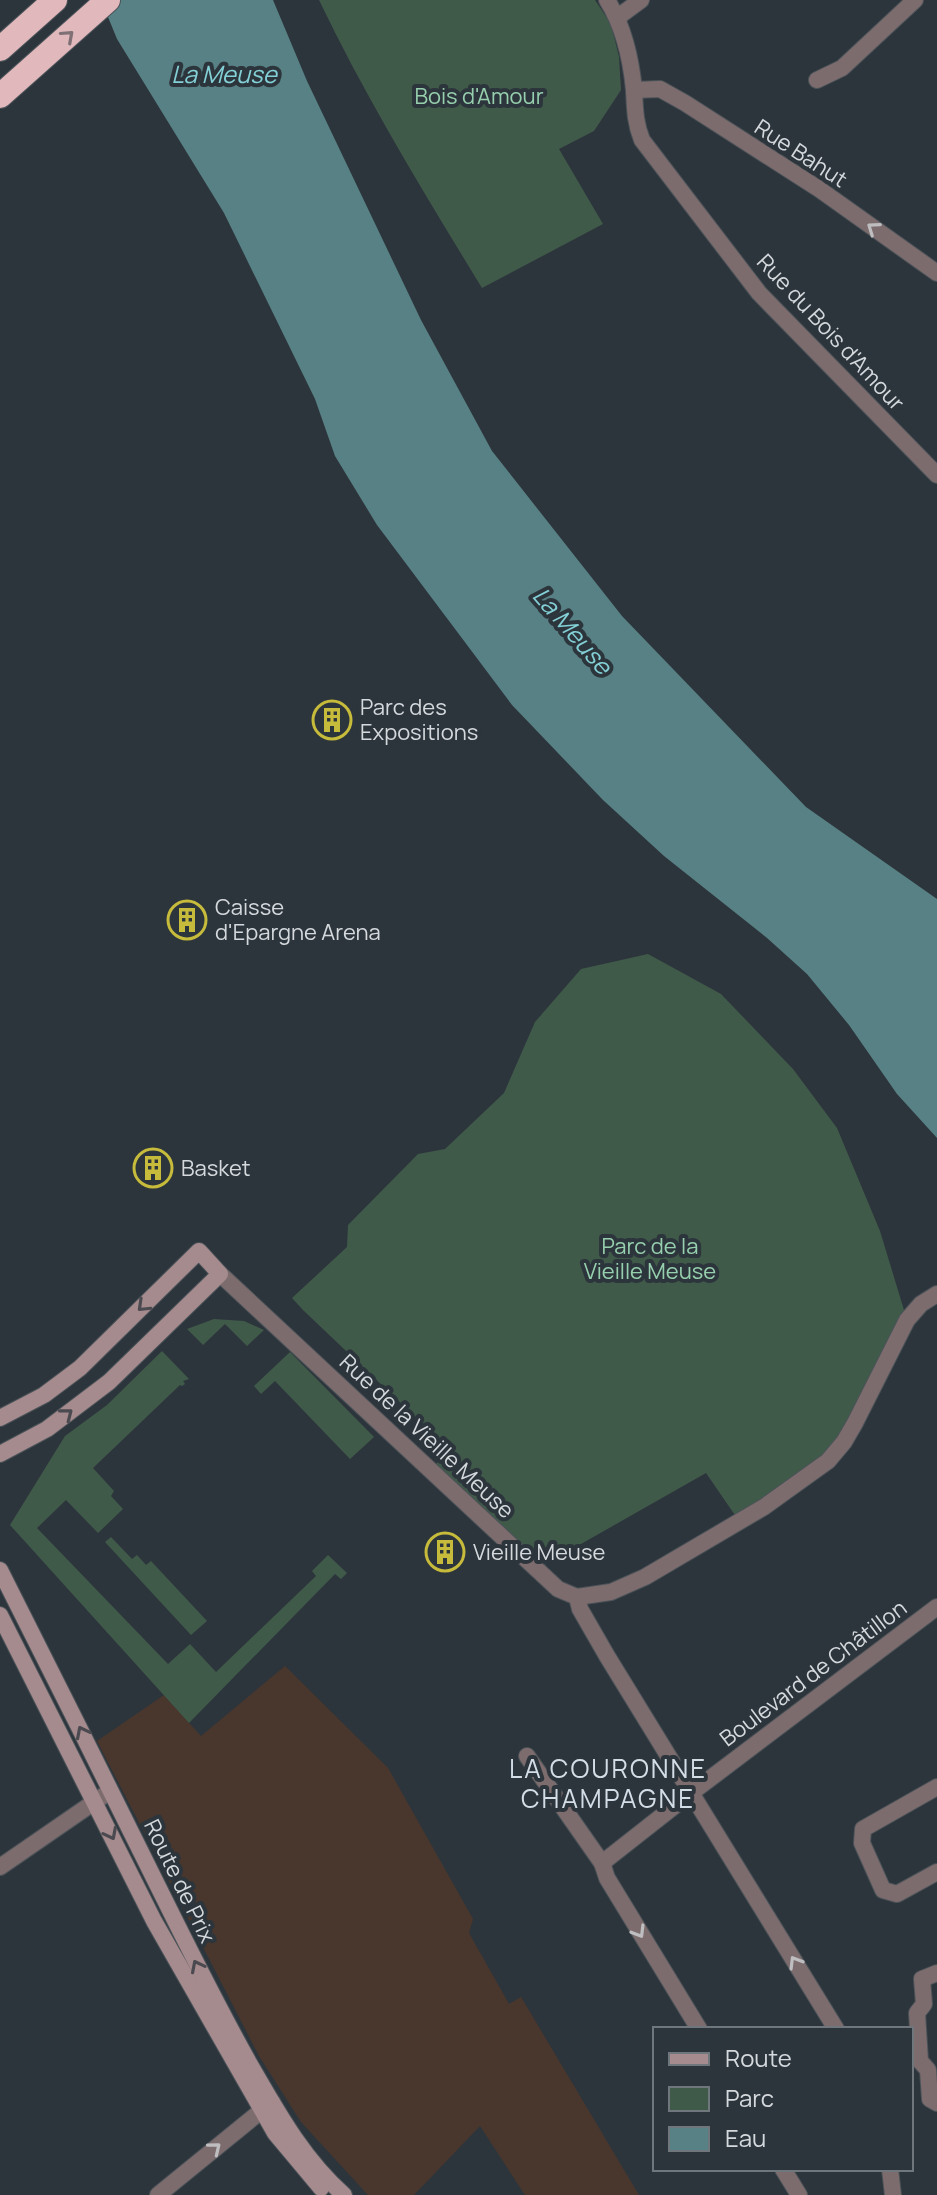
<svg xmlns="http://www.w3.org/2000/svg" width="937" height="2195" font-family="Manrope,sans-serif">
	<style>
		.industrial { fill: #49372d }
		.green { fill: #405a4a }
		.water { fill: #578184 }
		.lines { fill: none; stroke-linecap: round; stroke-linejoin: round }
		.street-casing { stroke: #4b5359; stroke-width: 18 }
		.secondary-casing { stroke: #4b5359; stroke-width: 18 }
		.highway-casing { stroke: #4b5359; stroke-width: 26 }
		.street { stroke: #7d6c6d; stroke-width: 16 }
		.secondary { stroke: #a58b8d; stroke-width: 16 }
		.highway { stroke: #e1b8bb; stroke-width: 24 }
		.oneway { stroke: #7e7075 }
		.oneway2 { stroke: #bebec1 }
		.oneway3 { stroke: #4b4a50 }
		.labels { text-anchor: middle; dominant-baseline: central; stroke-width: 8; stroke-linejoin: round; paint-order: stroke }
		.park-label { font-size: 22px; fill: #96cfad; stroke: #2d353c }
		.street-label { font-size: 22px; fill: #d4d9dd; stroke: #2d353c }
		.poi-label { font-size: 22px; fill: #d4d9dd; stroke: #2d353c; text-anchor: start }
		.water-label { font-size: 24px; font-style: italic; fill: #83d0d6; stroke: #2d353c }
		.quarter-label { font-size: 26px; letter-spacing: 2px; fill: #d3dde6; stroke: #2d353c }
	</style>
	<rect width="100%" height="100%" fill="#2d353c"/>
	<path class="industrial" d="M285,1666L388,1768L473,1919L469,1933L509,2004L521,1997L639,2195H525L480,2126L414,2195H368L301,2122L259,2056L97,1741L164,1695L201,1736Z"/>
	<g class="green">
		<path d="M319,0H595L611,24L619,57L621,90L594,131L559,149L603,224L482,288C424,193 367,100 319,0Z"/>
		<path d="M648,954L721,994L793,1069L837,1128L880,1231L907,1320L844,1442L739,1521L706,1473L537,1569L432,1470L448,1448L303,1310L292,1298L347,1247L348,1225L418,1154L445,1149L504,1093L535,1022L581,969Z"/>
		<path d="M214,1319L244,1321L264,1330L247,1346L225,1324L203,1345L187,1329Z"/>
		<path d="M162,1351L189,1379L183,1381L185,1384L182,1386L180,1385L93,1468L114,1491L111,1496L123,1509L98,1533L66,1500L37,1528L168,1664L190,1644L216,1672L316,1576L312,1571L328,1555L347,1573L341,1579L335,1574L189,1723L10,1525L65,1436L107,1405Z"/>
		<path d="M290,1352L374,1437L350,1459L275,1381L261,1394L254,1386Z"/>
		<path d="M111,1537L132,1559L137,1555L146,1565L151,1561L207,1621L191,1635L105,1542Z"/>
	</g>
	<path class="water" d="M101,0H273L307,81L421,320L492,451L622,616L806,807L937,899V1138L897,1094L849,1025L807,974L767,938L664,856L603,800L512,705L377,525L335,456L315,399L224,213L117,39Z"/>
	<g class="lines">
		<defs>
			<g id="street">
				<path d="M607,0C624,27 631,59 634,90C635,109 635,123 642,140L759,293L937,475"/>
				<path d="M618,17L641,0"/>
				<path d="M817,80L842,68L915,0"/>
				<path d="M634,90L660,89L685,103L819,189L937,273"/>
				<path d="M220,1274L558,1589L577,1597L580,1609L607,1656L836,2029"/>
				<path d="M577,1597L611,1592L645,1577L764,1507L828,1461L844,1442L855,1423L907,1320L921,1304L937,1294"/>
				<path d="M527,1756L602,1863L607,1878L699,2029"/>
				<path d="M937,1787L863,1829L862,1843L883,1890L897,1894L937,1872"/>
				<path d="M602,1863L691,1793L937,1607"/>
				<path d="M0,1867L103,1796"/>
				<path d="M937,1973L922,1979L924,2004L917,2013L920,2061L928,2070L930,2099L937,2103"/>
				<path d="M783,2169L799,2195"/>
				<path d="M890,2169L893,2195"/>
				<path d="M158,2195L272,2102"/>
			</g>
			<g id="secondary">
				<path d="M0,1418L44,1395L80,1368L199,1251L220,1274L109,1382L47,1429L0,1454"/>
				<path d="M0,1570C45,1659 89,1747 133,1836C172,1914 209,1992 252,2068C278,2113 304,2160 344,2195"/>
				<path d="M0,1615L154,1921L275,2133L321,2188"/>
			</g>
			<g id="highway">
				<path d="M0,49L55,0"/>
				<path d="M0,96L108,0"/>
			</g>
		</defs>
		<use href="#street" class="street-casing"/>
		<use href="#secondary" class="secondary-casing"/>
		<use href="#highway" class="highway-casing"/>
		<use href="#street" class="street"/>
		<use href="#secondary" class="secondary"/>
		<use href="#highway" class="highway"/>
	</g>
	<defs><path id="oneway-chevron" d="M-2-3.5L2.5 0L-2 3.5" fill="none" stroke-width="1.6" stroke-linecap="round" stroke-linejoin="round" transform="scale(2)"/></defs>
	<use class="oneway" href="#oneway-chevron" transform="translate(68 36) rotate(-42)"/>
	<g class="oneway2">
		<use href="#oneway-chevron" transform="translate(873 228) rotate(-145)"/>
		<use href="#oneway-chevron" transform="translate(639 1932) rotate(59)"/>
		<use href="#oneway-chevron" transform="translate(795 1962) rotate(-121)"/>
		<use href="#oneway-chevron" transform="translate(215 2148) rotate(-39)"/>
	</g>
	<g class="oneway3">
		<use href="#oneway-chevron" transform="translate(143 1306) rotate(136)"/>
		<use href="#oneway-chevron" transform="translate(67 1414) rotate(-38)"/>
		<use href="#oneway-chevron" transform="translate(82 1732) rotate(-117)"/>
		<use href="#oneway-chevron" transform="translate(111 1834) rotate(63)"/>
		<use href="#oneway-chevron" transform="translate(197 1966) rotate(-117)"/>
	</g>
	<defs>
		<symbol id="building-ring" viewBox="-11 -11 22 22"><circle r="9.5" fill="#2d353c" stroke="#c7bb3c" stroke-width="1.5"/><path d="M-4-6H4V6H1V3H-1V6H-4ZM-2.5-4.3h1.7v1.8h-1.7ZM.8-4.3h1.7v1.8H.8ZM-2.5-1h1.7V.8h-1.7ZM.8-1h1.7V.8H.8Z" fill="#c7bb3c"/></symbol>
	</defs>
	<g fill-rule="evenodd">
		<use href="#building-ring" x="310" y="698" width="44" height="44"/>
		<use href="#building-ring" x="165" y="898" width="44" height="44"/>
		<use href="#building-ring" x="131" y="1146" width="44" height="44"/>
		<use href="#building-ring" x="423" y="1530" width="44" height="44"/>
	</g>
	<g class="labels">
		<g class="park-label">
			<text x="479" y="96">Bois d'Amour</text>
			<text x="650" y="1246">Parc de la<tspan x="650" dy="25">Vieille Meuse</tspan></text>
		</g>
		<g class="street-label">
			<text transform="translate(801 153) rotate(33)">Rue Bahut</text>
			<text transform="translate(831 332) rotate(47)">Rue du Bois d'Amour</text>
			<text transform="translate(427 1436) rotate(43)">Rue de la Vieille Meuse</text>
			<text transform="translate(813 1673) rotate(-37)">Boulevard de Châtillon</text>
			<text transform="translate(180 1881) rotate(64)">Route de Prix</text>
		</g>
		<g class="poi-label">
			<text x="360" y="707">Parc des<tspan x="360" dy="25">Expositions</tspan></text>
			<text x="215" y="907">Caisse<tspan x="215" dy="25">d'Epargne Arena</tspan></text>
			<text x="181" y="1168">Basket</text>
			<text x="473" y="1552">Vieille Meuse</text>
		</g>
		<g class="water-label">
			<text x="224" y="73">La Meuse</text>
			<text transform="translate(573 630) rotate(49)">La Meuse</text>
		</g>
		<g class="quarter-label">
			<text x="608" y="1768">LA COURONNE<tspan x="608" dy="30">CHAMPAGNE</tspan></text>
		</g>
	</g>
	<rect x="653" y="2027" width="260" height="144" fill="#2d353c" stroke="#70777c" stroke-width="2"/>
	<rect x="669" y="2053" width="40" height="12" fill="#a58b8d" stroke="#70777c" stroke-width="2"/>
	<text x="725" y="2067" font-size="24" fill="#d4d9dd">Route</text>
	<rect x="669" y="2087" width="40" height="24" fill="#405a4a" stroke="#70777c" stroke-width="2"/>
	<text x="725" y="2107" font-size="24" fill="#d4d9dd">Parc</text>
	<rect x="669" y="2127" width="40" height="24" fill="#578184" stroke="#70777c" stroke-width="2"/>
	<text x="725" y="2147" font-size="24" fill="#d4d9dd">Eau</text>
</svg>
